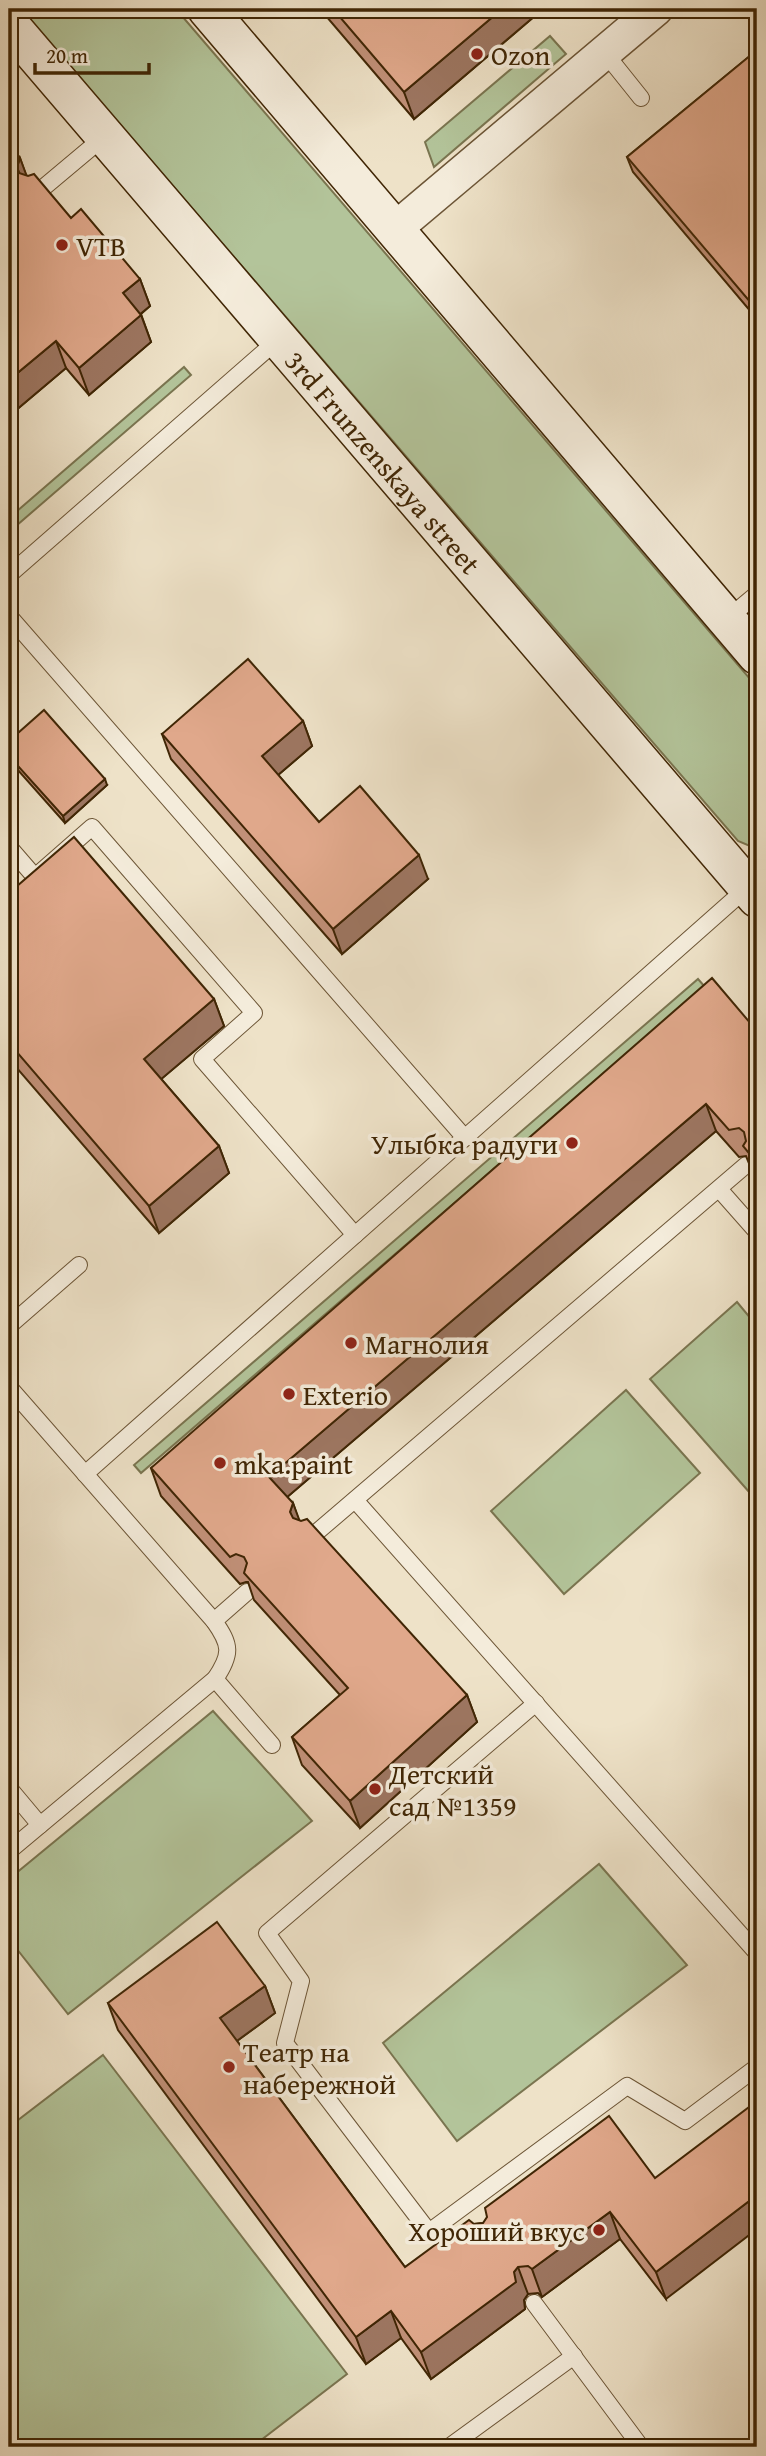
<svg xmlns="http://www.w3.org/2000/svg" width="766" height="2456" font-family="'Gentium Book Plus',serif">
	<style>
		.green { fill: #b3c49a; stroke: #7a7550; stroke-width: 2 }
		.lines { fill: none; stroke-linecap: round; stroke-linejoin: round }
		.lane-casing { stroke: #6c5536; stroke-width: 18 }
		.street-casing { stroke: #6c5536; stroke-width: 36 }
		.secondary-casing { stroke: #402605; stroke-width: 41 }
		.lane { stroke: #f4ecdb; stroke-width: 16 }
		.street { stroke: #f4ecdb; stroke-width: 33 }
		.secondary { stroke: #f4ecdb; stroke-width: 38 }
		.wall { fill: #c19078; stroke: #402605; stroke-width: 2 }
		.shaded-wall { fill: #9d7661; stroke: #402605; stroke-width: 2 }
		.building { fill: #e0a88b; stroke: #402605; stroke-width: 2 }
		.poi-dot { fill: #8f2418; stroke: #f4ecdb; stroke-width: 2.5 }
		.labels { text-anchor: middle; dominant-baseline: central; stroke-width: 7; stroke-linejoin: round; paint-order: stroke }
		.poi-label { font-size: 28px; fill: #402605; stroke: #f4ecdb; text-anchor: start }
		.street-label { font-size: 28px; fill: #402605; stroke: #f4ecdb }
	</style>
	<rect width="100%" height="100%" fill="#eee2c8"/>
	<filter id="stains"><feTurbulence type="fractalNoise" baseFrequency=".00286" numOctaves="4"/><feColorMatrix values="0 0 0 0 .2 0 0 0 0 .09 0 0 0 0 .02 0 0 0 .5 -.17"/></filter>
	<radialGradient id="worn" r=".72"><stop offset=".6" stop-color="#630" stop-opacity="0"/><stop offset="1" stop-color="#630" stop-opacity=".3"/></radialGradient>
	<g class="green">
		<path d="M20,9H176L757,687V849L738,841Z"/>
		<path d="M550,36L566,54L434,167L425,142Z"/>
		<path d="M184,367L191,375L9,532V518Z"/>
		<path d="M698,979L705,987L141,1473L134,1465Z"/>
		<path d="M737,1302L757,1326V1501L650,1379Z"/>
		<path d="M626,1390L700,1473L564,1594L491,1511Z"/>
		<path d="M213,1711L312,1821L68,2014L9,1939V1879Z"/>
		<path d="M599,1864L687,1965L457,2141L383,2043Z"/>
		<path d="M103,2055L347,2374L252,2447H9V2127Z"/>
	</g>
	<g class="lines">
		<defs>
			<g id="lane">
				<path d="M605,53L641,98"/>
				<path d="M37,193L105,136"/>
				<path d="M9,575L280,338"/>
				<path d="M9,616L465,1138"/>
				<path d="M727,619L757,594"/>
				<path d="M9,847L35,877L92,827L254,1013L202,1059L355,1235"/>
				<path d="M719,1189L757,1232"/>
				<path d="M9,1326L79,1265"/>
				<path d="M9,1387L214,1621C231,1645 232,1654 215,1679L272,1745"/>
				<path d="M85,1474L748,887"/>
				<path d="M355,1500L757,1953"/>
				<path d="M310,1538L746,1165"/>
				<path d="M214,1621L247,1592"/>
				<path d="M536,1703L267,1933L301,1981L285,2043L429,2232L627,2086L685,2121L757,2067"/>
				<path d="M9,1788L40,1825"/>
				<path d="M9,1851L215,1679"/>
				<path d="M534,2303L641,2447"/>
				<path d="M449,2447L574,2356"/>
			</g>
			<path id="street" d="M395,229L656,9"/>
			<g id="secondary">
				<path d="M207,9L757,655"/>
				<path id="s1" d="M9,24L757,898"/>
			</g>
		</defs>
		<use href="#lane" class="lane-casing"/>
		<use href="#street" class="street-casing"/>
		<use href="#secondary" class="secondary-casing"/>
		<use href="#lane" class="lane"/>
		<use href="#street" class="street"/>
		<use href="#secondary" class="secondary"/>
	</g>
	<g class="wall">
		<path d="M320,9H543L414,119Z"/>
		<path d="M757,50V319L633,172L627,157Z"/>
		<path d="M9,144L20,158L26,175L71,218L140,279L150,306L141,314L151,342L89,395L66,368L9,416Z"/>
		<path d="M303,721L312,746L278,775L319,822L428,879L342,954L171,759L162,734Z"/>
		<path d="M9,741L107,785L65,823L9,760Z"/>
		<path d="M9,893L214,999L224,1026L161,1079L219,1146L229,1173L159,1233L9,1059Z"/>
		<path d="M757,1031V1178L753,1173L746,1156L739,1157L716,1131L287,1497L293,1503L299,1521L467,1695L477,1722L360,1828L302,1765L292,1737L340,1695L254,1600L248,1582H246L240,1584L161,1496L151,1468Z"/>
		<path d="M265,1986L275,2013L237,2041L405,2267L474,2224L483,2223L655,2178L666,2299L620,2239L542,2297L538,2293L528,2294L524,2300L525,2309L431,2379L401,2338L366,2364L118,2030L108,2003Z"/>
	</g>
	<g class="shaded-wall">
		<path d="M502,9H543L414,119L404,92Z"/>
		<path d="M20,158L30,185L27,194L17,167Z"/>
		<path d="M140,279L150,306L133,320L123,293Z"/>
		<path d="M141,315L151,342L89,395L79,368Z"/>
		<path d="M56,341L66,368L9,416V380Z"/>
		<path d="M303,721L312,746L271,781L262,756Z"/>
		<path d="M105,779L107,785L65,823L63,816Z"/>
		<path d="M419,855L428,879L342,954L333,929Z"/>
		<path d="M214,999L224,1026L153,1086L144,1059Z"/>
		<path d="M706,1104L716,1131L279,1504L269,1477Z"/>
		<path d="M219,1146L229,1173L159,1233L149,1206Z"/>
		<path d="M293,1503L303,1530L300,1539L290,1512Z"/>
		<path d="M467,1695L477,1722L360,1828L350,1801Z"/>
		<path d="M265,1986L275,2013L230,2046L220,2018Z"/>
		<path d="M757,2195V2229L666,2299L656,2272Z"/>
		<path d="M610,2212L620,2239L542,2297L532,2269Z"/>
		<path d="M518,2267L528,2294L524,2300L525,2309L431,2379L421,2352L514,2272Z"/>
		<path d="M391,2311L401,2338L366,2364L356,2337Z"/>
	</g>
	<g class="building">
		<path d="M333,9H502L404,92Z"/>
		<path d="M757,50V310L627,157Z"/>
		<path d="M9,144L20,158L17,167L19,173L28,176L34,174L71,218L81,209L140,279L123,293L141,315L79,368L56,341L9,380Z"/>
		<path d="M248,659L303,721L262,756L319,822L360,786L419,855L333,929L162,734Z"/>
		<path d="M44,710L105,779L63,816L9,756V741Z"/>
		<path d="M74,837L214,999L144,1059L219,1146L149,1206L9,1043V893Z"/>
		<path d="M712,978L757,1031V1163L743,1146L746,1141L744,1132L739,1128L729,1130L706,1104L269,1477L293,1503L290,1512L293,1518L301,1521L307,1519L467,1695L350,1801L292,1737L348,1688L244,1573L247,1563L244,1557L236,1554L230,1557L151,1468Z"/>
		<path d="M217,1922L265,1986L220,2018L405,2267L469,2220L474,2224L483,2223L487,2217L485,2208L609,2116L655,2178L757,2101V2195L656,2272L610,2212L532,2269L528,2266L518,2267L514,2272L516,2282L421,2352L391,2311L356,2337L108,2003Z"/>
	</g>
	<g class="poi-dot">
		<circle cx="477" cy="54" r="7"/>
		<circle cx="62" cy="245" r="7"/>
		<circle cx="572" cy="1143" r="7"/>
		<circle cx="351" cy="1343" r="7"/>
		<circle cx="289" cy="1394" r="7"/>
		<circle cx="220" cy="1463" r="7"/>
		<circle cx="375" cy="1789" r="7"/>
		<circle cx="229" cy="2067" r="7"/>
		<circle cx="599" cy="2230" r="7"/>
	</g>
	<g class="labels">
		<g class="poi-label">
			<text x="491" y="54">Ozon</text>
			<text x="76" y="245">VTB</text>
			<text x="558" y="1143" text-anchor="end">Улыбка радуги</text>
			<text x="365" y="1343">Магнолия</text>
			<text x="303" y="1394">Exterio</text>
			<text x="234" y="1463">mka.paint</text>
			<text x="389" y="1773">Детский<tspan x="389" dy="32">сад №1359</tspan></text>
			<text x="243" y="2051">Театр на<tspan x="243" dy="32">набережной</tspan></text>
			<text x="585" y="2230" text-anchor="end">Хороший вкус</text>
		</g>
		<g class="street-label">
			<text stroke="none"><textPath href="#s1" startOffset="576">3rd Frunzenskaya street</textPath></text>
		</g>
	</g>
	<rect width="766" height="2456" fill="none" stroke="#eee2c8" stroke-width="35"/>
	<rect x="10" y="10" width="745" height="2435" fill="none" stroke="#402605" stroke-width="3.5"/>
	<rect x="18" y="18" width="731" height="2421" fill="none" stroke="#402605" stroke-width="2"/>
	<path d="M35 63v10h114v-10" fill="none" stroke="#402605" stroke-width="3.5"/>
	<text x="46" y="63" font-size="21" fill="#402605" stroke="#f4ecdb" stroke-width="5" paint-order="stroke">20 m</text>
	<rect width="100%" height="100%" filter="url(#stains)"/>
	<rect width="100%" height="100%" fill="url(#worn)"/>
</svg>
